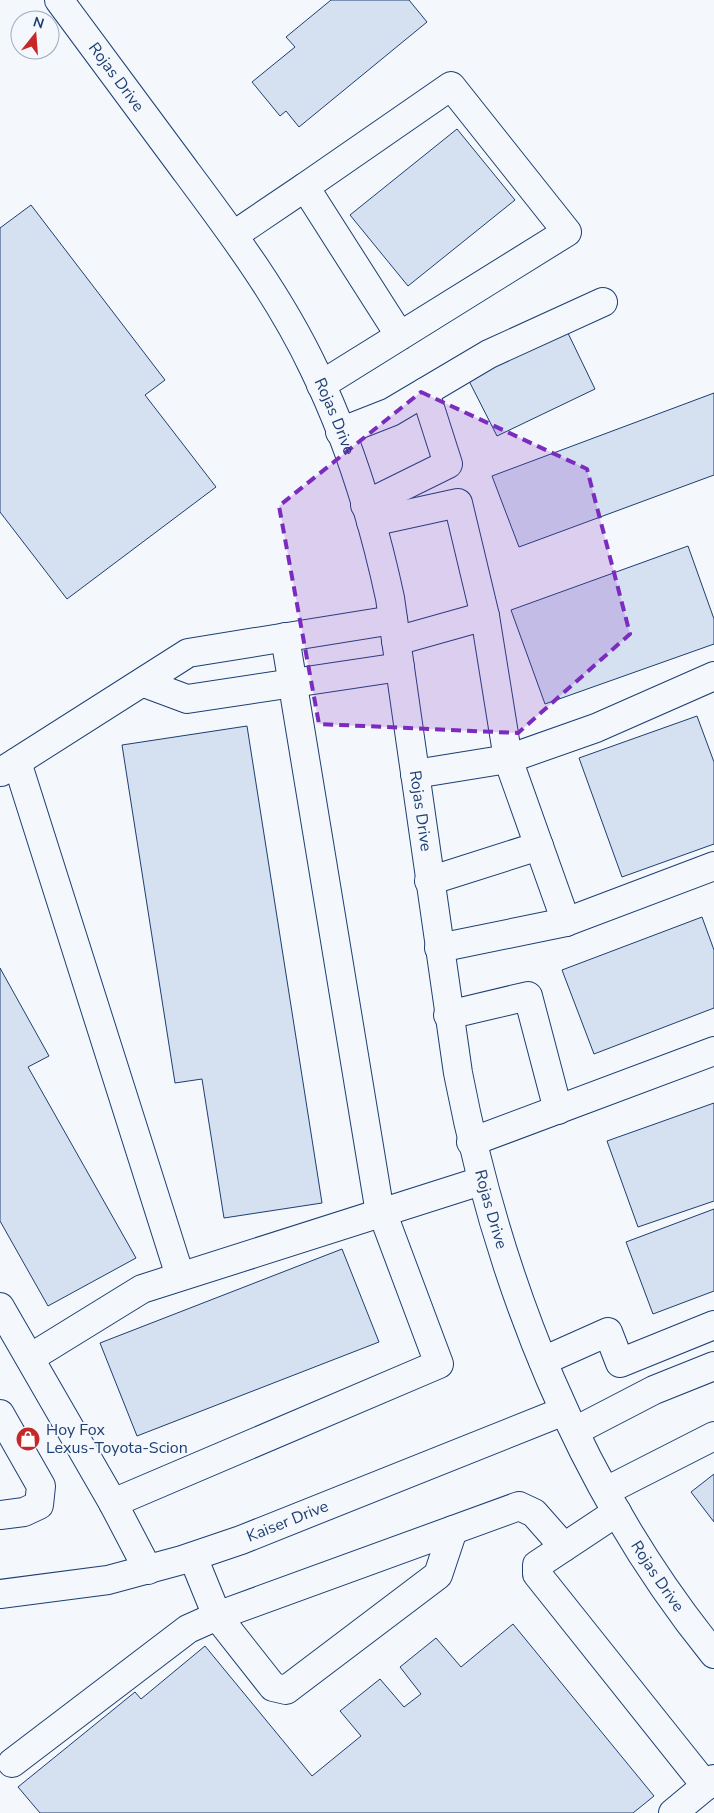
<svg xmlns="http://www.w3.org/2000/svg" width="714" height="1813" font-family="'Nunito Sans',sans-serif">
	<style>
		.building { fill: #d5e0f0; stroke: #1d3f73 }
		.lines { fill: none; stroke-linecap: round; stroke-linejoin: round }
		.minor-casing { stroke: #1d3f73; stroke-width: 30 }
		.minor { stroke: #f4f7fb; stroke-width: 28 }
		.marked { fill: #7b2cbf; fill-opacity: 0.2; stroke: #7b2cbf; stroke-width: 4; stroke-dasharray: 10 6; stroke-linejoin: round }
		.labels { text-anchor: middle; dominant-baseline: central; stroke-width: 4; stroke-linejoin: round; paint-order: stroke }
		.street-label { font-size: 16px; fill: #1d3f73; stroke: #f4f7fb }
		.poi-label { font-size: 16px; fill: #1d3f73; stroke: #f4f7fb; text-anchor: start }
	</style>
	<rect width="100%" height="100%" fill="#f4f7fb"/>
	<g class="building">
		<path d="M331,0H409L427,22L299,127L286,111L280,116L252,82L295,47L286,37Z"/>
		<path d="M457,129L515,200L408,286L350,215Z"/>
		<path d="M31,205L165,380L145,395L216,487L67,599L0,512V228Z"/>
		<path d="M566,329L595,389L497,436L467,377Z"/>
		<path d="M714,393V475L519,547L492,476Z"/>
		<path d="M688,546L714,619V644L545,704L511,610Z"/>
		<path d="M697,716L714,762V844L622,877L579,758Z"/>
		<path d="M247,726L322,1203L224,1218L202,1079L175,1083L122,745Z"/>
		<path d="M702,917L714,950V1008L594,1054L562,970Z"/>
		<path d="M0,968L49,1056L28,1067L136,1258L48,1306L0,1221Z"/>
		<path d="M714,1103V1201L638,1227L607,1141Z"/>
		<path d="M714,1209V1291L653,1314L626,1242Z"/>
		<path d="M342,1249L379,1342L137,1436L100,1343Z"/>
		<path d="M714,1474V1522L691,1492Z"/>
		<path d="M513,1624L654,1796L633,1813H40L18,1787L135,1692L141,1699L205,1646L312,1776L361,1736L340,1711L380,1679L404,1707L421,1694L400,1667L436,1638L461,1667Z"/>
	</g>
	<g class="lines">
		<defs>
			<g id="minor">
				<path id="s1" d="M59,0C101,57 143,113 185,170C232,233 280,297 314,369C349,441 373,519 390,598L458,1073C498,1281 579,1488 714,1654"/>
				<path d="M234,235L305,187"/>
				<path d="M321,385L567,232L451,86L305,187L400,336"/>
				<path d="M340,432L391,412L489,354L603,302"/>
				<path d="M365,505L448,464L425,392"/>
				<path d="M371,522L458,503L485,616"/>
				<path d="M396,641L485,616L508,759L566,922"/>
				<path d="M144,683L187,699L400,667"/>
				<path d="M17,762L180,1276"/>
				<path d="M1,772L188,653L393,620"/>
				<path d="M415,774L508,759L596,728L714,676"/>
				<path d="M429,881L539,846"/>
				<path d="M439,948L566,922L714,866"/>
				<path d="M448,1015L528,996L558,1110"/>
				<path d="M471,1142L714,1051"/>
				<path d="M0,1307L113,1503L148,1570"/>
				<path d="M30,1358L142,1289L481,1181"/>
				<path d="M543,1361L608,1332L620,1363L714,1325"/>
				<path d="M0,1414L41,1486L39,1505L24,1512L0,1515"/>
				<path d="M575,1431L654,1390L714,1366"/>
				<path d="M606,1491L714,1436"/>
				<path d="M113,1503L439,1364L378,1201L285,637"/>
				<path d="M617,1512L537,1565V1574L706,1786"/>
				<path d="M193,1557L217,1616L273,1687L286,1690L438,1575L453,1530"/>
				<path id="s2" d="M0,1594L108,1580L182,1560L241,1540L564,1411"/>
				<path d="M12,1763L188,1629L217,1616L519,1506L534,1513L564,1547"/>
				<path d="M673,1813L714,1779"/>
			</g>
		</defs>
		<use href="#minor" class="minor-casing"/>
		<use href="#minor" class="minor"/>
	</g>
	<path class="marked" d="M421,392L587,469L630,634L518,733L319,724L279,506Z"/>
	<defs>
		<symbol id="shop-disc" viewBox="-11 -11 22 22"><circle r="9.5" fill="#c62828" stroke="#f4f7fb"/><path d="M-5-2.5h2.3a2.7 3.5 0 0 1 5.4 0H5L5.5 6h-11ZM-1.5-2.5h3a1.5 2.3 0 0 0-3 0Z" fill="#fff"/></symbol>
	</defs>
	<g fill-rule="evenodd">
		<use href="#shop-disc" x="14" y="1425" width="28" height="28"/>
	</g>
	<g class="labels">
		<g class="street-label">
			<text stroke="none"><textPath href="#s1" startOffset="96">Rojas Drive</textPath></text>
			<text stroke="none"><textPath href="#s1" startOffset="501">Rojas Drive</textPath></text>
			<text stroke="none"><textPath href="#s1" startOffset="906">Rojas Drive</textPath></text>
			<text stroke="none"><textPath href="#s1" startOffset="1311">Rojas Drive</textPath></text>
			<text stroke="none"><textPath href="#s2" startOffset="298">Kaiser Drive</textPath></text>
			<text stroke="none"><textPath href="#s1" startOffset="1716">Rojas Drive</textPath></text>
		</g>
		<g class="poi-label">
			<text x="46" y="1430">Hoy Fox<tspan x="46" dy="18">Lexus-Toyota-Scion</tspan></text>
		</g>
	</g>
	<g transform="translate(35 35) rotate(17)"><circle r="24" fill="#f4f7fb" stroke="#9eadc5"/>
	<path d="M0-4L9 19L0 12L-9 19Z" fill="#c62828"/>
	<text y="-8" font-size="14" font-weight="bold" text-anchor="middle" fill="#1d3f73">N</text>
	</g>
</svg>
